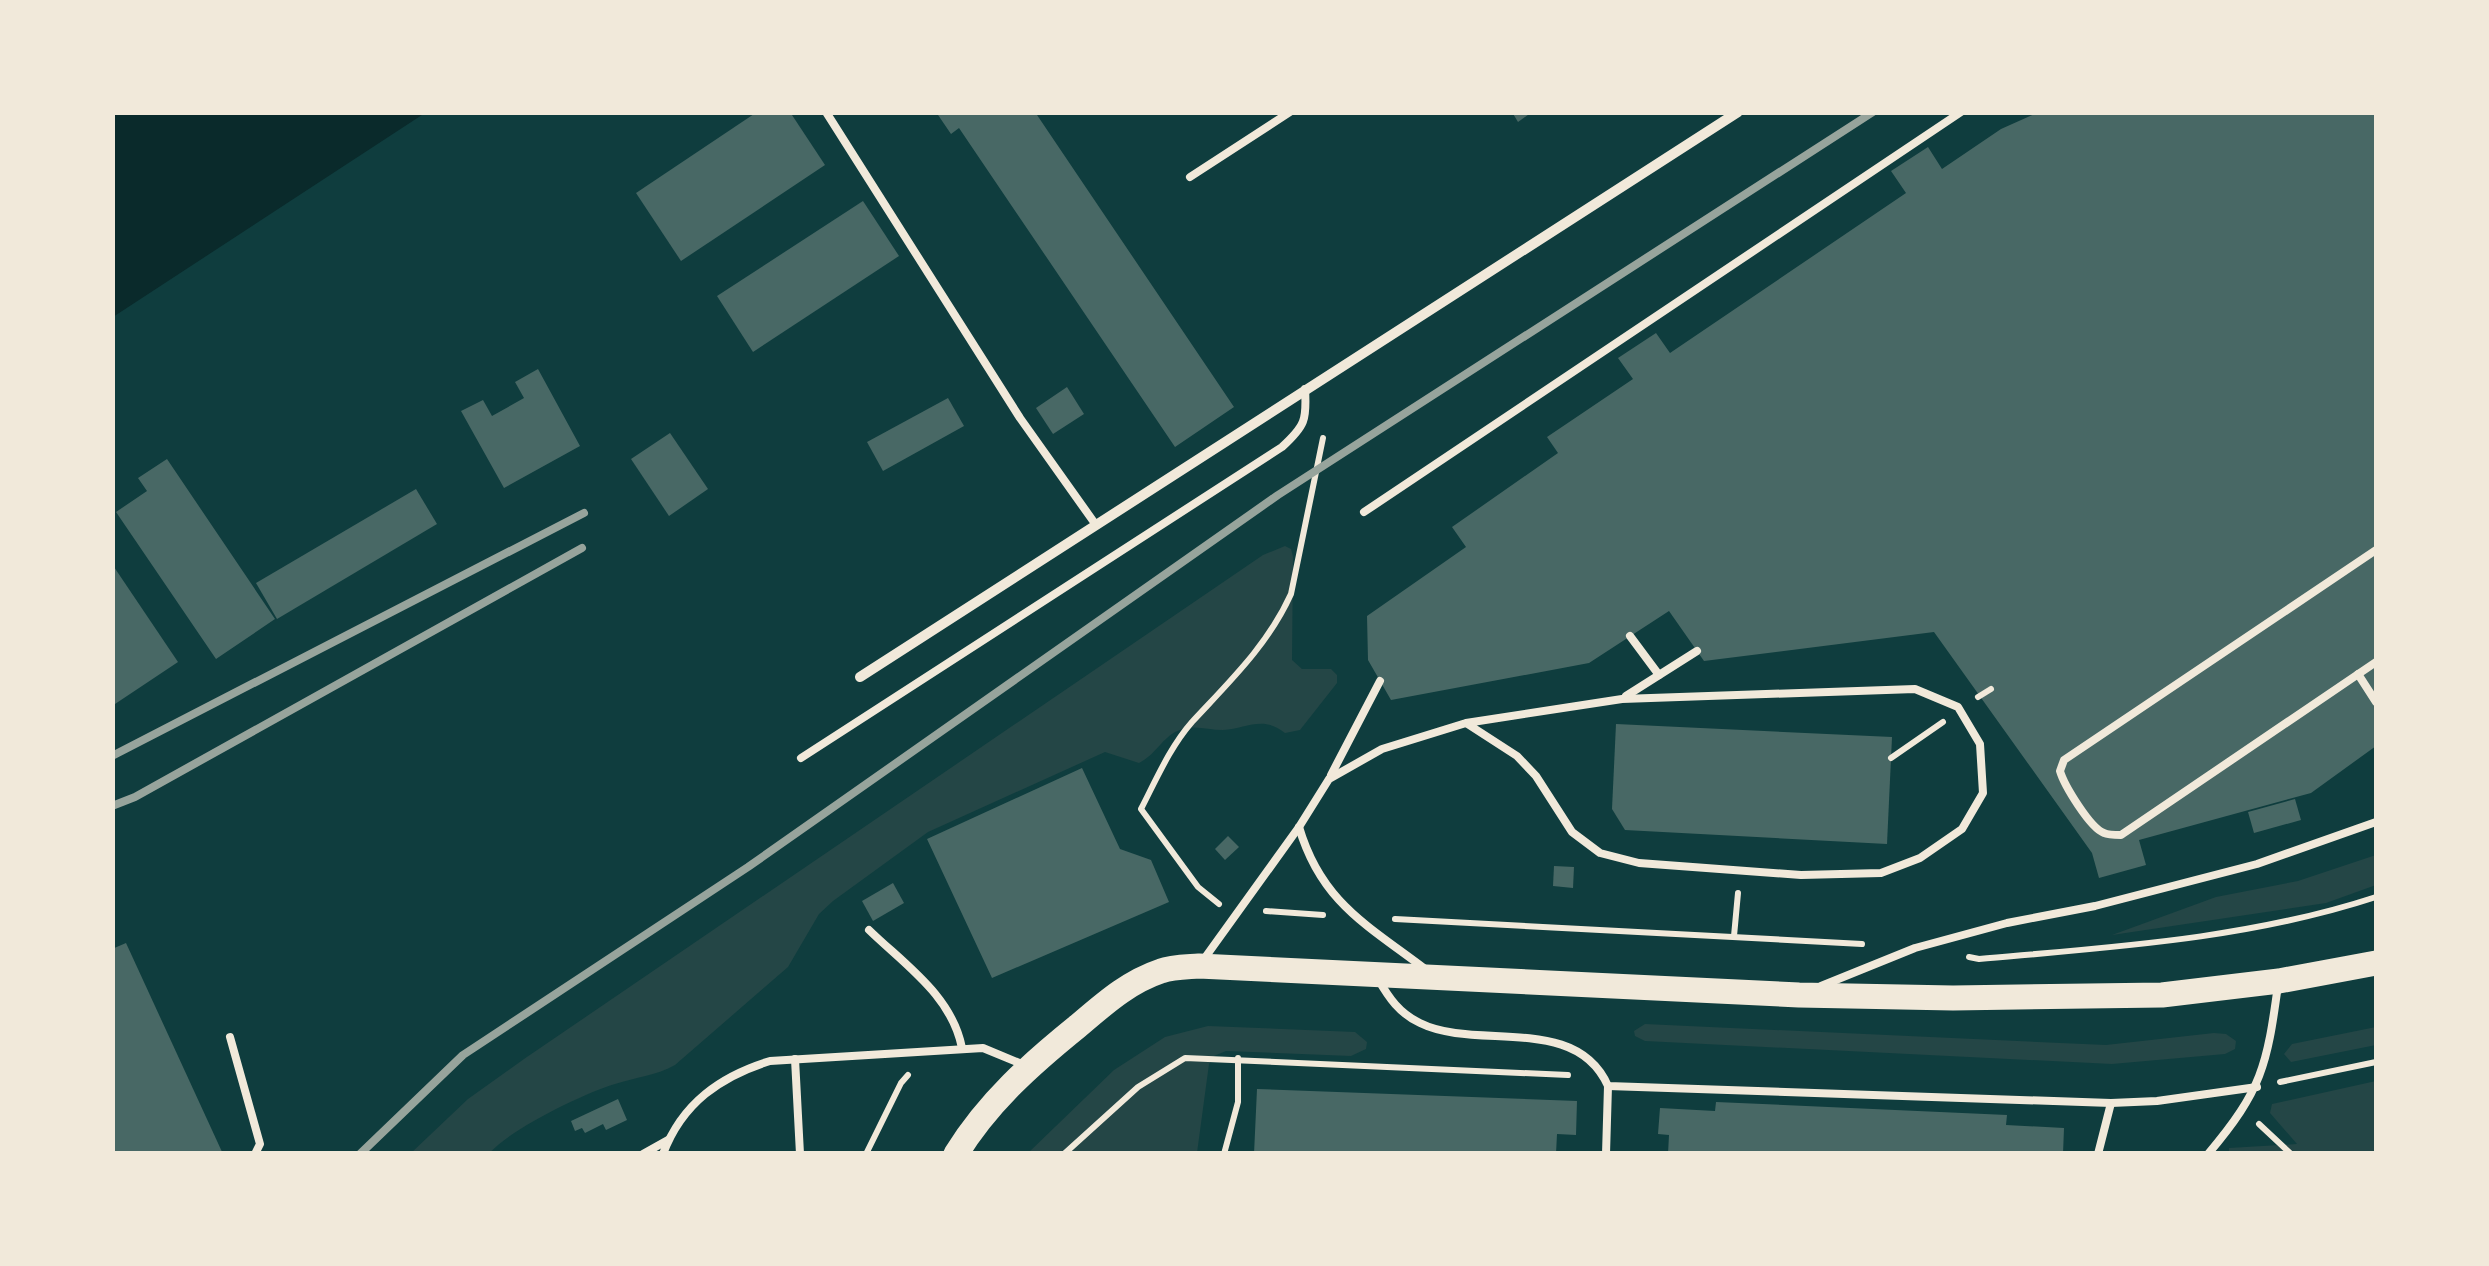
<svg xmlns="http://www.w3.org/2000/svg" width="2489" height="1266" font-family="'Playfair Display',serif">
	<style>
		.green { fill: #244646 }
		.water { fill: #0a2a2b }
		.building { fill: #486865 }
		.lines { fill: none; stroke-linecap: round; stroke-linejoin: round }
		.path { stroke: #f1e9da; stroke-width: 6 }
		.service { stroke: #f1e9da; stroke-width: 8 }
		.minor { stroke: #f1e9da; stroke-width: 10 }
		.primary { stroke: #f1e9da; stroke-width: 25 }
		.rail { stroke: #97a49c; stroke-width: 8 }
	</style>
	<rect width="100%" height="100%" fill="#0f3d3e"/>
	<g class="green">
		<path d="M1285,546L1291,549L1293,557L1292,660L1302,669H1331L1337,675V683L1300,730L1285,733C1263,715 1246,729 1223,730C1206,730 1192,723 1175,732C1160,741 1156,754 1139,763L1105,752L928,832L833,901L819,914L788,967L675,1065C655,1076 636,1077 615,1084C584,1093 509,1130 490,1153L410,1154L468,1099L524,1059L1263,555Z"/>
		<path d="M2376,855V885L2326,903L2112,935L2216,897L2298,881Z"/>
		<path d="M1645,1024L2106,1045L2214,1033L2226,1034L2236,1041L2235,1049L2225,1054L2112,1064L1645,1041L1635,1036L1634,1031Z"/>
		<path d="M1208,1026L1355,1032L1367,1042L1366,1049L1351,1056L1226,1051L1214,1056L1209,1064L1197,1153L1027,1154L1114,1070L1165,1037Z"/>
		<path d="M2376,1027V1045L2291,1062L2284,1054L2292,1044Z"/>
		<path d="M2376,1081V1153L2229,1154V1148L2297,1144L2270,1113L2272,1104Z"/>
	</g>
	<path class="water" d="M113,112H425V113L113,317Z"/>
	<g class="building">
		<path d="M757,112H790L825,165L681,261L636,193Z"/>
		<path d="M936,112H1035L1234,407L1175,447L959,128L951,134Z"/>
		<path d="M1512,112H1532L1518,122Z"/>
		<path d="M2039,112H2376V746L2311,793L2139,840L2146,865L2099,878L2092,853L1934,632L1704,661L1669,611L1589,663L1391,700L1368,660L1367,616L1466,547L1452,527L1558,453L1547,437L1633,379L1618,358L1656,333L1670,353L1906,193L1891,171L1928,147L1942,169L2001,129Z"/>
		<path d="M863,201L899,256L753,352L717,296Z"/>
		<path d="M538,369L580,446L504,488L461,411L483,400L492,416L524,398L515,382Z"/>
		<path d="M1067,387L1084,414L1053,434L1036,408Z"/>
		<path d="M948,398L964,426L883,471L867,442Z"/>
		<path d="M670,433L708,489L669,516L631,459Z"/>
		<path d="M167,459L275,619L216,659L116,512L147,491L138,478Z"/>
		<path d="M416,489L437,524L277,619L256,583Z"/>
		<path d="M112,564L178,662L112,706Z"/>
		<path d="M1616,724L1892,737L1887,844L1625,830L1612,809Z"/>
		<path d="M1082,768L1120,849L1151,860L1169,902L992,978L927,839Z"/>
		<path d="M2295,799L2301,820L2254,833L2248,812Z"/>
		<path d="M1228,836L1239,847L1225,860L1215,849Z"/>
		<path d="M1554,866L1574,867L1573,888L1553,886Z"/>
		<path d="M893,883L904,903L873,921L862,901Z"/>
		<path d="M126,943L223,1154H112V949Z"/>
		<path d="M1257,1089L1577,1101L1576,1135L1557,1134L1556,1154H1254Z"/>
		<path d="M618,1099L627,1120L606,1130L603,1124L585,1133L582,1128L575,1131L571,1121Z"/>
		<path d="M1716,1102L2007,1115L2006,1125L2064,1128L2063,1154H1668L1669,1135L1658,1134L1660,1108L1715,1111Z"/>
	</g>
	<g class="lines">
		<g class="path">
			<path d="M1978,697L1991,689"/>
			<path d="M1891,758L1943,722"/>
			<path d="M1219,904L1198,887L1141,809C1156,780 1170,747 1192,722C1229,682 1268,645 1291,594L1323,438"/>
			<path d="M1266,911L1323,915"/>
			<path d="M1395,919L1862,944"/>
			<path d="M1734,936L1738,893"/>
			<path d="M1969,957L1979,959C2113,947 2248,939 2376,897"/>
			<path d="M2280,1082L2376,1062"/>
			<path d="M2259,1124L2291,1154"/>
			<path d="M866,1154L901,1083L908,1075"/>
			<path d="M1064,1154L1138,1087L1185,1058L1568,1075"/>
			<path d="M1224,1154L1238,1102V1058"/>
		</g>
		<g class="service">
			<path d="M826,112L1020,418L1096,525"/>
			<path d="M1190,177L1290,112"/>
			<path d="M1364,512L1961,112"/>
			<path d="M2376,550L2064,760L2060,771C2064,785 2090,828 2104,833C2108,835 2116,835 2121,835L2376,662"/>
			<path d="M1630,636L1659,675"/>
			<path d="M2358,674L2376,702"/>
			<path d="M1626,696L1697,651"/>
			<path d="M801,758L1282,447C1305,426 1307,420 1305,389"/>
			<path d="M1331,775L1380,681"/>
			<path d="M1299,827C1321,902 1367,925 1425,969"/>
			<path d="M869,930C905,965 952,996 962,1048"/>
			<path d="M1204,959L1299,827L1329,779L1382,749L1466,723L1517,756L1536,776L1572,832L1600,853L1639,863L1801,875L1881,873L1920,858L1962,829L1983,793L1980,744L1958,707L1915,689L1622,699L1466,723"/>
			<path d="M1378,979C1389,998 1399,1013 1420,1023C1476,1051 1576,1013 1608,1086L2111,1103L2157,1101L2257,1087"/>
			<path d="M1821,986L1915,948L2007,923L2095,906L2257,864L2376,822"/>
			<path d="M230,1037L260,1144L255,1154"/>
			<path d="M795,1059L800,1154"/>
			<path d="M643,1154L668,1140"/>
			<path d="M663,1154C682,1103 721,1076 770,1061L983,1048L1024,1065"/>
			<path d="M1606,1154L1608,1086"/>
			<path d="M2098,1154L2111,1103"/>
			<path d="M2208,1154C2262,1090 2267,1066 2278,985"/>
		</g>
		<path class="minor" d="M860,677L1738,112"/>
		<path class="primary" d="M956,1154C988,1102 1031,1064 1078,1026C1104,1004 1128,982 1161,971C1172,967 1187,967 1199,966L1799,995L1953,998L2162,995L2279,981L2376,963"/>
		<g class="rail">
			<path d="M112,756L584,513"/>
			<path d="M112,806L135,797L582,548"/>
			<path d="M360,1154L463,1055L748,867L1278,495L1873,112"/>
		</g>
	</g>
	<rect width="2489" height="1266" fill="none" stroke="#f1e9da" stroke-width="230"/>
</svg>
